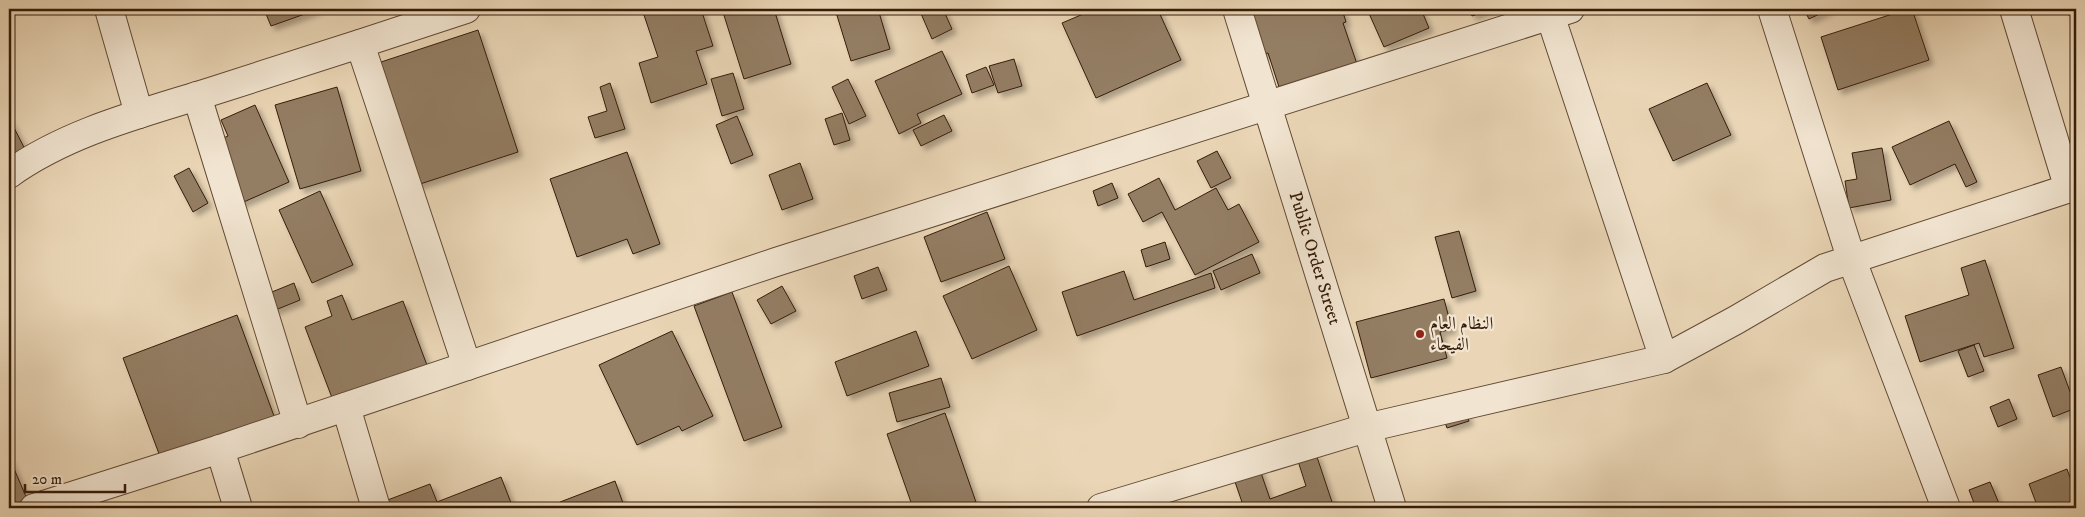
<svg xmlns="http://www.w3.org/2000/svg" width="2085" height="517" font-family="'IM FELL DW Pica',Amiri,serif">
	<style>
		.building { fill: #937d63; stroke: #351c09; filter: url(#shadow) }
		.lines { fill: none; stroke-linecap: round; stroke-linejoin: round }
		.minor-casing { stroke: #624a34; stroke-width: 30 }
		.tertiary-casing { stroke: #624a34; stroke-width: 30 }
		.minor { stroke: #f1e4d0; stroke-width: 28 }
		.tertiary { stroke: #f1e4d0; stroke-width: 28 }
		.poi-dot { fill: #8f2418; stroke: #f1e4d0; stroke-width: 2 }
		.labels { text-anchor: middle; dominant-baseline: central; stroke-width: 4.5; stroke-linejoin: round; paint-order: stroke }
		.street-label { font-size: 18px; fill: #351c09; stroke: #f1e4d0 }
		.poi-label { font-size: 18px; fill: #351c09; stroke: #f1e4d0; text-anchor: start }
	</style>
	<defs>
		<filter id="shadow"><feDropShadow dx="4.5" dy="4.5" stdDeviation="2.5" flood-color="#0004"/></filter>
	</defs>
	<rect width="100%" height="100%" fill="#ead6b6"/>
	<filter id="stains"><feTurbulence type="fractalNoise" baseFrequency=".004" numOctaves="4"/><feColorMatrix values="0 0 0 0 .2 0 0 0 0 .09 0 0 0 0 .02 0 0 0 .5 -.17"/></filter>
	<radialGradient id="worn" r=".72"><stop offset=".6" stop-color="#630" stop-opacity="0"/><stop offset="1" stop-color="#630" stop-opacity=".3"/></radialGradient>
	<g class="building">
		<path d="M264,9H319L271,26Z"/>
		<path d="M642,9H701L713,46L696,51L707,84L651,103L639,63L658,57Z"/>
		<path d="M722,9H774L791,64L744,79Z"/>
		<path d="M835,9H878L890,49L851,61Z"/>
		<path d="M919,9H943L952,29L932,39Z"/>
		<path d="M1095,9H1161L1158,10L1181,60L1096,98L1062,23Z"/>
		<path d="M1244,9H1342L1346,22L1343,23L1357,64L1280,90L1268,53L1259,55Z"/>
		<path d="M1367,9H1421L1429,28L1384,47Z"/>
		<path d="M1469,9H1492L1472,16Z"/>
		<path d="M1804,9H1830L1809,19Z"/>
		<path d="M1908,9H1912L1929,60L1838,90L1821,37Z"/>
		<path d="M2066,9H2076V11L2068,15Z"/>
		<path d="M478,30L518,152L414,186L375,64Z"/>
		<path d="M942,51L962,94L917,114L921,123L899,134L875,81Z"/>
		<path d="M1014,59L1022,86L998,93L989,66Z"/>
		<path d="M986,67L994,85L972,93L966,75Z"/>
		<path d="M733,73L744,109L722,116L711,79Z"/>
		<path d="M848,79L866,116L849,124L832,87Z"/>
		<path d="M610,83L625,129L595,138L588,117L607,111L600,87Z"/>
		<path d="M1707,83L1731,135L1673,161L1649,109Z"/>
		<path d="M337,87L361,171L300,189L275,105Z"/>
		<path d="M255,105L289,182L230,208L203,147L228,136L221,120Z"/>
		<path d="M842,113L850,140L834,145L825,119Z"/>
		<path d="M944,115L952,131L921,146L913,130Z"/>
		<path d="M737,116L753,155L731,164L716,125Z"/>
		<path d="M9,118L30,159L9,170Z"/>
		<path d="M1949,121L1977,182L1966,187L1955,164L1910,185L1892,147Z"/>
		<path d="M1882,148L1891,200L1849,208L1845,181L1857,179L1852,153Z"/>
		<path d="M1217,151L1231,178L1211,188L1197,161Z"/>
		<path d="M627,152L660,244L633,254L627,239L577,257L550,179Z"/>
		<path d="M800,163L813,199L782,210L769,175Z"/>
		<path d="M189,168L208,203L193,212L174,176Z"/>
		<path d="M1159,178L1175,210L1216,188L1228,210L1239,204L1259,242L1195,275L1162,212L1143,222L1128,194Z"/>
		<path d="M1112,183L1118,198L1098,206L1093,191Z"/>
		<path d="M320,191L353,265L312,283L279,210Z"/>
		<path d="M987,212L1005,259L941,282L924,237Z"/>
		<path d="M1459,231L1476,291L1452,298L1435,237Z"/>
		<path d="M1165,242L1170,259L1146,267L1141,250Z"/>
		<path d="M1252,254L1260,273L1221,290L1213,271Z"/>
		<path d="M1985,260L2014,348L1984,357L1979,343L1920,362L1905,316L1969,295L1961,268Z"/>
		<path d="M1009,266L1037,330L972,359L943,296Z"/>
		<path d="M878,267L887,290L862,299L854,276Z"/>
		<path d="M1124,271L1134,300L1211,273L1215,288L1077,336L1062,292Z"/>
		<path d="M294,283L300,300L273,311L267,294Z"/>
		<path d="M782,286L796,311L771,324L757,300Z"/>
		<path d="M732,292L782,427L744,441L694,306Z"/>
		<path d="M342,295L352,320L403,301L428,368L334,403L305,327L332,316L327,301Z"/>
		<path d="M1444,299L1452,329L1440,332L1447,358L1371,378L1356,322Z"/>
		<path d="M237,315L274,416L161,459L123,358Z"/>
		<path d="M672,331L713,416L682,431L679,426L637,445L599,365Z"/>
		<path d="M916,331L929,366L847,396L835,362Z"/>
		<path d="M1974,345L1984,371L1968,377L1958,351Z"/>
		<path d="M2061,367L2076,408L2053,417L2038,375Z"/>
		<path d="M941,378L950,407L897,422L889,393Z"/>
		<path d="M2076,379V396L2070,381Z"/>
		<path d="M1460,398L1469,421L1447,428L1439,406Z"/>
		<path d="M2009,399L2017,419L1998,427L1990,407Z"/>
		<path d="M945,413L977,505L968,508H913L887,434Z"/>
		<path d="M1316,454L1334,508H1244L1233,476L1259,467L1270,499L1306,486L1298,461Z"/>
		<path d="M9,457L27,499L9,507Z"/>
		<path d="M2067,469L2076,494V505L2067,508H2038L2029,484Z"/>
		<path d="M501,477L513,508H379L377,504L430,484L437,502Z"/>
		<path d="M615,481L623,503L611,508H562L560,502Z"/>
		<path d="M1990,482L2000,506L1993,508H1976L1969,490Z"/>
	</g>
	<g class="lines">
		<defs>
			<g id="minor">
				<path d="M109,9L139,114"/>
				<path d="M1772,9L1851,258L1946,508"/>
				<path d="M2014,9L2069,189"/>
				<path d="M1550,15L1664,359"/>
				<path d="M360,44L467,366"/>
				<path d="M197,96L298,424"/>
				<path d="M9,174C69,131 144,113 213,91C297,64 382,37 466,9"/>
				<path d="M346,407L376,508"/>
				<path d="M220,449L238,508"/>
				<path d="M34,508L220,449L776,262L1570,9"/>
				<path d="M1101,508L1366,428L1664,359L1736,320L1825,268L2076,186"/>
			</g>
			<g id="tertiary">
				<path id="s1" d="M1237,9L1392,508"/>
			</g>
		</defs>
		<use href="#minor" class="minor-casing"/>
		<use href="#tertiary" class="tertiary-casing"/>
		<use href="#minor" class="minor"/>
		<use href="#tertiary" class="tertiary"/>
	</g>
	<circle class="poi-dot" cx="1420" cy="334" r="5"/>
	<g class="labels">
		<g class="street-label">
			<text stroke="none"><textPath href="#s1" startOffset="261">Public Order Street</textPath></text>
		</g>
		<g class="poi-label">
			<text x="1430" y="324">النظام العام<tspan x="1430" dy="21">الفيحاء</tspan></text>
		</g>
	</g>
	<rect width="2085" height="517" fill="none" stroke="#ead6b6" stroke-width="30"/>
	<rect x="10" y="10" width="2065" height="497" fill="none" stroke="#351c09" stroke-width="2.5"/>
	<rect x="15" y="15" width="2055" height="487" fill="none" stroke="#351c09"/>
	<path d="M25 484v8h100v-8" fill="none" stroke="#351c09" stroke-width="2.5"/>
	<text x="32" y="484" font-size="15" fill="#351c09" stroke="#f1e4d0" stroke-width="4" paint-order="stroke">20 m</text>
	<rect width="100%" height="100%" filter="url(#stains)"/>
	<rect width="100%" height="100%" fill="url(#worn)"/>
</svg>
